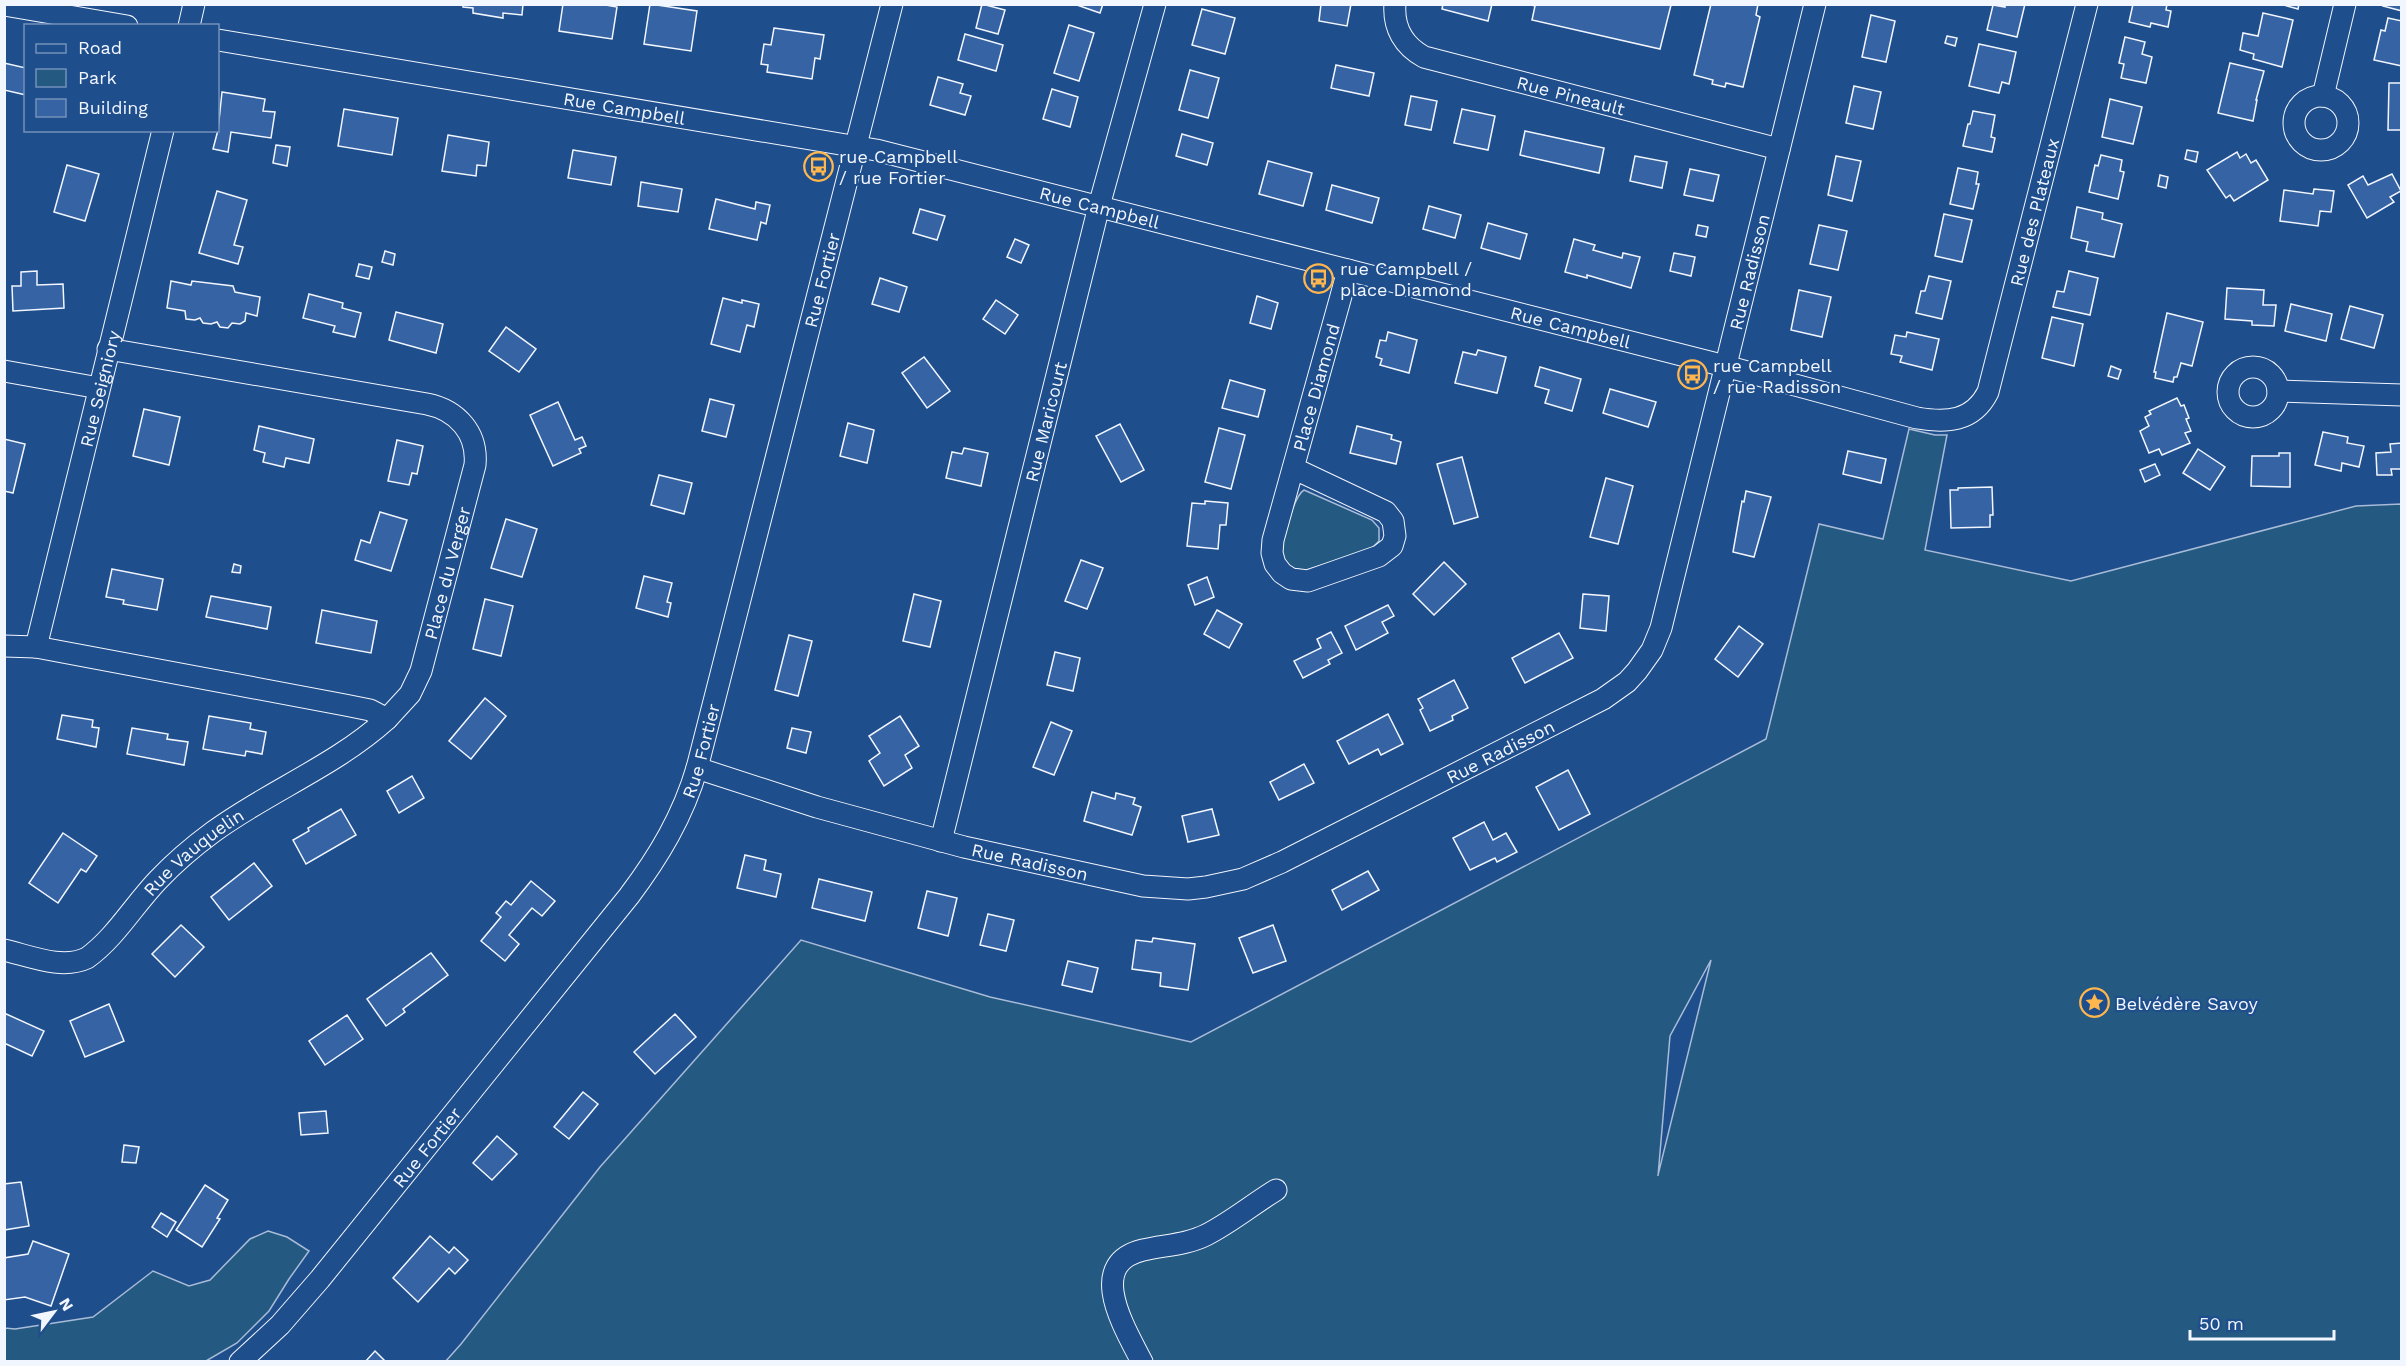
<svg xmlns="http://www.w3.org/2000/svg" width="2406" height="1366" font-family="'Work Sans',sans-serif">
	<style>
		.green { fill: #245a82; stroke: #a8bbd7; stroke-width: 1.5; fill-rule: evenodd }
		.building { fill: #3563a3; stroke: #f2f6ff; stroke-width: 1.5 }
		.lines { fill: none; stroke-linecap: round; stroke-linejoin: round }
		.minor-casing { stroke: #f2f6ff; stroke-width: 23 }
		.minor { stroke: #1f4e8c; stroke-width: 21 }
		.labels { text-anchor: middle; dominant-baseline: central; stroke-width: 4.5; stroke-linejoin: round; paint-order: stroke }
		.street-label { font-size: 18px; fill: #f2f6ff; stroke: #1f4e8c }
		.poi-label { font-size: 18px; fill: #f2f6ff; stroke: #1f4e8c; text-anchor: start }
	</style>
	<rect width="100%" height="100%" fill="#1f4e8c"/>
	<g class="green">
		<path d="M1909,429L1935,435H1947L1925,550L2071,581L2356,506L2401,504V1361L445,1362L461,1344L600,1167L801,940L990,997L1191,1042L1766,739L1819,524L1883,539ZM1711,960L1658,1175V1176L1670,1036Z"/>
		<path d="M1304,490L1372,520L1379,528V541L1370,550L1306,570C1297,570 1286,568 1283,558C1279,546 1294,496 1304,490Z"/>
		<path d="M268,1231L287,1237L309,1251L289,1279L269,1311L237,1343L206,1361H5V1328L15,1329L93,1317L153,1271L189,1286L210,1280L250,1239Z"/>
	</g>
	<g class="building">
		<path d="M463,4H523L522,15L503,13V18L473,13V8L463,7Z"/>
		<path d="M563,4H600L617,7L612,39L559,31Z"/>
		<path d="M650,4L697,11L691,51L644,44Z"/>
		<path d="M982,4L1005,10L998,34L976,28Z"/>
		<path d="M1074,4H1103L1100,13Z"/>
		<path d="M1321,4H1351L1347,26L1319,21Z"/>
		<path d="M1443,4H1492L1488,21L1442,9Z"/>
		<path d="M1711,4H1758L1756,15L1760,17L1743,87L1726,83L1725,87L1712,84L1713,80L1694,75Z"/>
		<path d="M2005,4H2025L2017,37L1987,30L1993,5L2005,7Z"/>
		<path d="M2133,4H2167L2166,10L2171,11L2168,27L2151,23L2150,27L2129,22Z"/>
		<path d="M2280,4H2299L2298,9Z"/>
		<path d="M2384,4H2402V11L2383,6Z"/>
		<path d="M1531,5V4L1671,5L1660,49L1532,20L1535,6Z"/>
		<path d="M1202,9L1235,18L1225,54L1192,45Z"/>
		<path d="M2263,13L2293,20L2282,67L2253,59L2254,54L2240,50L2243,33L2258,36Z"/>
		<path d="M1871,15L1895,21L1886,62L1862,57Z"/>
		<path d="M2388,18L2402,21V66L2374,60L2381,30L2385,31Z"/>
		<path d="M1069,25L1094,33L1079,81L1054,73Z"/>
		<path d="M774,28L824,35L820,59L815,58L812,79L767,72L768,65L761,64L764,44L771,45Z"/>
		<path d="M965,34L1003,45L996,71L958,60Z"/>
		<path d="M1947,36L1957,38L1955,46L1945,43Z"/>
		<path d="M2125,37L2145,42L2142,54L2152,57L2146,83L2121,78L2124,64L2119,63Z"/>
		<path d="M1979,44L2016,52L2009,84L2002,82L1999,93L1969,86Z"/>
		<path d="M4,63L26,68V95L4,90Z"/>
		<path d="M2230,63L2264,71L2256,100H2257L2253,121L2218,113Z"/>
		<path d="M1336,65L1374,73L1369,96L1331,88Z"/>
		<path d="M1190,70L1219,78L1208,118L1179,110Z"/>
		<path d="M938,77L963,84L960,93L971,96L965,115L930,105Z"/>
		<path d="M2389,83H2402V130H2388Z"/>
		<path d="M1854,86L1881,92L1873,129L1846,123Z"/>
		<path d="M1052,89L1078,97L1070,127L1043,119Z"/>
		<path d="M222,92L265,99L263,111L275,112L271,138L231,132L228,152L213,149L218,130Z"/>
		<path d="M1411,96L1437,101L1431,130L1405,125Z"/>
		<path d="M2110,99L2142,107L2133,144L2102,137Z"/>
		<path d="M344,109L398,118L392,155L338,146Z"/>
		<path d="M1462,109L1495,116L1488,150L1454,143Z"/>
		<path d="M1973,111L1995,115L1991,137L1995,138L1992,152L1963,146L1968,124H1970Z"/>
		<path d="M1525,131L1604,148L1599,173L1520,155Z"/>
		<path d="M1182,134L1213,143L1207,165L1176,156Z"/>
		<path d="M448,135L489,142L486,166L477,165L476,176L442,171Z"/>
		<path d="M276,145L290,147L287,166L273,163Z"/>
		<path d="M573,150L616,157L611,185L568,178Z"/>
		<path d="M2187,150L2198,152L2196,162L2185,159Z"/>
		<path d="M2237,152L2240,158L2246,154L2251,163L2256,160L2268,180L2234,201L2230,195L2226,198L2207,170Z"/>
		<path d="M2101,155L2122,160L2120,171L2124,172L2118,199L2089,192L2095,165L2098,166Z"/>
		<path d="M1635,156L1667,162L1662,188L1630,181Z"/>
		<path d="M1836,156L1861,161L1852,201L1828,195Z"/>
		<path d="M1268,161L1312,173L1303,206L1259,194Z"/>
		<path d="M67,165L99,174L85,221L54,212Z"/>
		<path d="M1958,168L1978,172L1976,184H1979L1973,209L1950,204Z"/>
		<path d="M1690,169L1719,175L1713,201L1684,195Z"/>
		<path d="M2392,174L2401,191L2390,197L2394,202L2367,218L2348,185L2363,176L2368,185Z"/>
		<path d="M2160,175L2168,177L2166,188L2158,186Z"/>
		<path d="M641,182L682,189L678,212L638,206Z"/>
		<path d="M1332,185L1379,198L1372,223L1326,210Z"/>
		<path d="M2314,189L2334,191L2331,212L2320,211L2318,226L2280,221L2284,190L2313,194Z"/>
		<path d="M217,191L247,200L234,245L243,247L238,264L199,253Z"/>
		<path d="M716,199L755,209L756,202L770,205L766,224L761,222L757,240L709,229Z"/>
		<path d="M1429,206L1461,215L1455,238L1423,229Z"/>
		<path d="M2077,207L2103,213L2102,219L2122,224L2114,257L2086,251L2088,242L2071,238Z"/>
		<path d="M920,209L945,216L937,240L913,233Z"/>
		<path d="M1944,214L1972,220L1962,262L1935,256Z"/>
		<path d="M1488,223L1527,234L1520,259L1481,248Z"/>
		<path d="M1698,225L1708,227L1706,237L1696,235Z"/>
		<path d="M1819,225L1847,231L1838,270L1810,264Z"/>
		<path d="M1015,239L1029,245L1021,263L1007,257Z"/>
		<path d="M1574,239L1595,245L1593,250L1622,258L1623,253L1640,257L1631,288L1587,275V278L1565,272Z"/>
		<path d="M385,251L395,254L393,265L382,262Z"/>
		<path d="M1674,253L1695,257L1691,276L1670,271Z"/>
		<path d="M359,264L372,267L369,279L356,276Z"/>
		<path d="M37,271V285L63,284L64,308L13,311L12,286H21V272Z"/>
		<path d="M2069,271L2098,278L2090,315L2053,307L2057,291L2064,292Z"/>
		<path d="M1929,276L1951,281L1942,319L1916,313L1921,291H1925Z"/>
		<path d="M880,278L907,287L899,312L872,304Z"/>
		<path d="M171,281L191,285L192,281L233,286L235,292L260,297L257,316L246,313L245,321L240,324L232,323L228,328L220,327L217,322L211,324L203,323L200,318L195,320L186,319L185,311L167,308Z"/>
		<path d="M2227,288L2264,290L2263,305H2276L2274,326L2252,325V321L2225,319Z"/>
		<path d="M1799,290L1831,297L1822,337L1791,330Z"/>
		<path d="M309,294L343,303L342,308L361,313L355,337L333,332L335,326L303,318Z"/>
		<path d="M1257,296L1278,303L1271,329L1250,323Z"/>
		<path d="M723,298L742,303V300L759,304L754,327L747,325L740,352L711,344Z"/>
		<path d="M996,300L1018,315L1005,334L983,319Z"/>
		<path d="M2291,304L2332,314L2326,341L2285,331Z"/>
		<path d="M2350,306L2383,315L2374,348L2341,339Z"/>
		<path d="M396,312L443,324L436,353L389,340Z"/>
		<path d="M2167,313L2203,322L2192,366L2181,363L2177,377H2174L2173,382L2155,378L2156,372H2154Z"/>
		<path d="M2052,317L2083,324L2074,366L2042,358Z"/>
		<path d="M506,327L536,349L519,372L489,351Z"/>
		<path d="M1388,332L1417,340L1409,373L1380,365L1382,359L1376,357L1380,340L1386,341Z"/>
		<path d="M1907,332L1939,339L1932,370L1900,362L1902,356L1891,354L1895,335L1906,337Z"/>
		<path d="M1478,350L1506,357L1497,393L1455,383L1463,352L1476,355Z"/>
		<path d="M924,357L950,391L927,408L902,373Z"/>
		<path d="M2111,366L2121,370L2118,379L2108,376Z"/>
		<path d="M1540,367L1581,379L1572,411L1545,403L1549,390L1535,386Z"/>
		<path d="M1230,380L1265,390L1258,417L1222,408Z"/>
		<path d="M1610,389L1656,402L1648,427L1603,413Z"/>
		<path d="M2177,398L2181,406L2184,405L2189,418L2186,419L2191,431L2185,433L2190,443L2162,455L2159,449L2149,453L2140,431L2149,426L2145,417L2151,414L2149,411Z"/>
		<path d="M710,399L734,405L726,437L702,431Z"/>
		<path d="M558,402L575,440L582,437L586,446L579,449L581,453L553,466L530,415Z"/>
		<path d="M144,409L180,417L169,465L133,456Z"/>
		<path d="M848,423L874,430L867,463L840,456Z"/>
		<path d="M1120,424L1144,470L1121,482L1096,436Z"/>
		<path d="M259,426L314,439L309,463L286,458L284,467L263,462L265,453L254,450Z"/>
		<path d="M1357,426L1392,435L1391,439L1401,442L1396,464L1350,453Z"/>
		<path d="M1219,428L1245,435L1231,489L1205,482Z"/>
		<path d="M2323,432L2348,437L2347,443L2364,446L2359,467L2342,463L2341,471L2315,465Z"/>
		<path d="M4,439L25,444L13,493L4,491Z"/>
		<path d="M397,440L423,446L417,474L412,473L409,485L388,481Z"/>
		<path d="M2402,443V469H2391L2392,475H2377L2376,453L2391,452L2390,444Z"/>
		<path d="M964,448L988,453L981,486L946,478L952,452L962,454Z"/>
		<path d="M2198,449L2225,467L2210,490L2183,473Z"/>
		<path d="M1848,451L1886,459L1881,483L1843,474Z"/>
		<path d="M2279,453H2290V487L2251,486L2252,456H2279Z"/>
		<path d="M1462,457L1478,517L1454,524L1437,464Z"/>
		<path d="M2155,464L2160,475L2145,482L2140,470Z"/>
		<path d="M659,475L692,483L684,514L651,505Z"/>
		<path d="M1606,478L1633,486L1618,544L1590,537Z"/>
		<path d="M1992,487L1993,515H1990V527L1951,528L1950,490H1958V488Z"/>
		<path d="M1746,491L1771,497L1754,557L1733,552L1742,501L1744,502Z"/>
		<path d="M1205,501L1228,503L1226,525H1220L1218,549L1187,546L1192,503L1205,504Z"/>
		<path d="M380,512L407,520L391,571L355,560L361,540L370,543Z"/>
		<path d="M506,519L537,529L522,577L491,568Z"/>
		<path d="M1081,560L1103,568L1087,609L1065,601Z"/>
		<path d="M1444,562L1466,584L1434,615L1413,594Z"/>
		<path d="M234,564L241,566L240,573L232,572Z"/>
		<path d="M112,569L163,579L157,610L123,604L124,600L106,597Z"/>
		<path d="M644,576L672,583L667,602L671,603L668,617L636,608Z"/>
		<path d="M1207,577L1214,597L1195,605L1188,585Z"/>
		<path d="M914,594L941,601L930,647L903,641Z"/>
		<path d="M1583,594L1609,596L1606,631L1580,628Z"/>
		<path d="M211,596L271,607L267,629L206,617Z"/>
		<path d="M485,599L513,606L501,656L473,649Z"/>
		<path d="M1388,605L1394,616L1382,622L1388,633L1356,650L1345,626Z"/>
		<path d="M322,610L377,621L371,653L316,643Z"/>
		<path d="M1217,610L1242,624L1229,648L1204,634Z"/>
		<path d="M1739,626L1763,644L1738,677L1715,659Z"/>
		<path d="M1331,632L1342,653L1328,660L1330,664L1303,678L1294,661L1321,648L1317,639Z"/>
		<path d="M1559,633L1573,658L1525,683L1512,658Z"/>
		<path d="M789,635L812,641L798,696L775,690Z"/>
		<path d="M1055,652L1080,658L1073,691L1047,685Z"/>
		<path d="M1454,680L1468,708L1452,716L1453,720L1430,731L1420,710L1423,708L1418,699Z"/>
		<path d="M485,698L506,716L471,759L449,741Z"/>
		<path d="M1388,714L1403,744L1381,755L1378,749L1349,764L1337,741Z"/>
		<path d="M62,715L93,720L92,727L99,728L96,747L57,739Z"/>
		<path d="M209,716L251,723L250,729L266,732L262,754L246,751L245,756L203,749Z"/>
		<path d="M900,716L919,746L905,755L912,768L884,786L869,761L880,753L869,736Z"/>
		<path d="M1051,722L1072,731L1054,775L1033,767Z"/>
		<path d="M132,728L168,734L167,739L188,742L184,765L127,754Z"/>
		<path d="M792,728L811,732L806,753L787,748Z"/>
		<path d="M1304,764L1314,783L1279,800L1270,782Z"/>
		<path d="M1568,770L1590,814L1559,830L1536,787Z"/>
		<path d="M412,776L424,798L399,813L387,791Z"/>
		<path d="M1092,792L1115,799L1116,793L1135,798L1133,804L1141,807L1132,835L1084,821Z"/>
		<path d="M341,809L356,835L306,864L293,840L309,831L308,828Z"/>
		<path d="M1212,809L1219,835L1188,842L1182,816Z"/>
		<path d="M1484,822L1493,840L1506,833L1517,852L1497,862L1495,858L1470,870L1453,838Z"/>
		<path d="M63,833L97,856L86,872L81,869L58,903L29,883Z"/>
		<path d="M745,855L766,860L764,870L781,874L776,897L737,888Z"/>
		<path d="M254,863L272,886L229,920L211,897Z"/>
		<path d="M1368,871L1379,890L1342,910L1332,890Z"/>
		<path d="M819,879L872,892L865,921L812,908Z"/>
		<path d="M531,881L555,901L542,916L532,908L509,935L519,944L505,961L481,941L501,917L496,913L506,901L511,905Z"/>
		<path d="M927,891L957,898L948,936L918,928Z"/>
		<path d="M988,914L1014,920L1006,951L980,945Z"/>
		<path d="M181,925L204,947L175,977L152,954Z"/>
		<path d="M1273,925L1286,961L1253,973L1239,938Z"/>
		<path d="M1153,938L1195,944L1188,990L1160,986L1161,973L1132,969L1136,940L1152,942Z"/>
		<path d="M431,953L448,975L403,1009L405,1012L386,1026L367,999Z"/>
		<path d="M1068,961L1098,968L1092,992L1062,985Z"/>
		<path d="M109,1004L124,1041L85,1057L70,1021Z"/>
		<path d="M4,1013L44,1031L32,1056L4,1043Z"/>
		<path d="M675,1014L696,1037L655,1074L634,1052Z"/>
		<path d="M347,1015L363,1039L325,1065L309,1041Z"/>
		<path d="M583,1092L598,1104L569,1139L554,1127Z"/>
		<path d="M326,1111L328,1133L301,1135L299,1113Z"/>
		<path d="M497,1136L517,1154L492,1180L473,1163Z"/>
		<path d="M124,1145L139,1147L136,1163L122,1162Z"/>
		<path d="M21,1182L29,1226L4,1230V1184Z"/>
		<path d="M205,1185L228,1200L217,1218L220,1219L202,1247L176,1230Z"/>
		<path d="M161,1213L176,1222L167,1237L152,1227Z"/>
		<path d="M430,1236L449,1253L454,1247L468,1260L455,1274L449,1268L418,1302L393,1278Z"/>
		<path d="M33,1241L69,1254L51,1306L25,1297L4,1300V1258L28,1254Z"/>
		<path d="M375,1351L386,1362H365Z"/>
	</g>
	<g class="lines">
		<defs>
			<g id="minor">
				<path id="s1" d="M1395,4C1393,28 1404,46 1424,57L1779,149"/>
				<path d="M4,5L127,26"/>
				<path d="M189,26L194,4"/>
				<path id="s2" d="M218,40L876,150L1725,366L1917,418C1946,423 1973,422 1988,392L2087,4"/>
				<path d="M2323,96L2345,4"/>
				<circle cx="2321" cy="123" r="27"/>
				<circle cx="2253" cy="392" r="25"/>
				<path d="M4,371L99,388"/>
				<path d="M2278,391L2402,395"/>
				<path id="s3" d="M1293,468L1386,512L1393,521L1395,536L1392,546L1379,556L1308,581L1291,579L1282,573L1275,564L1272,553L1273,540L1341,296L1348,270"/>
				<path id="s4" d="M4,646L36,647L345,705L370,710L387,719L410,694L421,671L475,465C478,433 457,410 427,404L108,349"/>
				<path id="s5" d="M36,647L163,130"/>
				<path id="s6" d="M697,768L817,807L964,847L1143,886L1188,889L1206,887L1243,879L1282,862L1603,699L1627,682L1637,671L1652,650L1661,628L1815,4"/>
				<path id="s7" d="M941,841L1099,206L1155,4"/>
				<path id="s8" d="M4,950C30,956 62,970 87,958C115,938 134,905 158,880C175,862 194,846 213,832C269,791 335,766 387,719"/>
				<path id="s9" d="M240,1362L280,1325L320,1279L629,896C659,856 683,816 697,768L892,4"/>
				<path d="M1142,1362C1126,1330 1084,1264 1143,1250C1164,1245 1186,1245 1206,1235C1230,1223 1253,1204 1276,1190"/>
			</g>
		</defs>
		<use href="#minor" class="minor-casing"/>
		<use href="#minor" class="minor"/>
	</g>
	<defs>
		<symbol id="bus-ring" viewBox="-11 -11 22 22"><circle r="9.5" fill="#1f4e8c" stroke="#ffb74d" stroke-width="1.5"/><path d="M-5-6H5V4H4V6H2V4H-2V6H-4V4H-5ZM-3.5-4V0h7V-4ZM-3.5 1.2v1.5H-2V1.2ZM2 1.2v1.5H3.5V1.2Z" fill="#ffb74d"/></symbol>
		<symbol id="sight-ring" viewBox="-11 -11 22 22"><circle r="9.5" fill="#1f4e8c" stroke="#ffb74d" stroke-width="1.5"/><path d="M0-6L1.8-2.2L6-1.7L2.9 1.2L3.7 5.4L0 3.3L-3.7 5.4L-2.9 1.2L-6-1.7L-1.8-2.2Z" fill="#ffb74d"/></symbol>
	</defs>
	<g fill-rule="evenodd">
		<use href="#bus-ring" x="802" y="150" width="33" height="33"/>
		<use href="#bus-ring" x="1302" y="262" width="33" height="33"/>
		<use href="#bus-ring" x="1676" y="358" width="33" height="33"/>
		<use href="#sight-ring" x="2078" y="986" width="33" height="33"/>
	</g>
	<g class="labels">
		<g class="street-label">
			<text stroke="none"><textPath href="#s1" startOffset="216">Rue Pineault</textPath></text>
			<text stroke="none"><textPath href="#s2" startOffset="412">Rue Campbell</textPath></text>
			<text stroke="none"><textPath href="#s2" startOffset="898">Rue Campbell</textPath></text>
			<text stroke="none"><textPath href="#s2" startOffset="2010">Rue des Plateaux</textPath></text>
			<text stroke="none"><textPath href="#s6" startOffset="1426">Rue Radisson</textPath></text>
			<text stroke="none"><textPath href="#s9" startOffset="1257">Rue Fortier</textPath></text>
			<text stroke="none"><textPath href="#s2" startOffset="1384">Rue Campbell</textPath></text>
			<text stroke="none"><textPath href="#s3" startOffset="454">Place Diamond</textPath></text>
			<text stroke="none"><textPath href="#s5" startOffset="266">Rue Seigniory</textPath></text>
			<text stroke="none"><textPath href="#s7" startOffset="432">Rue Maricourt</textPath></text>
			<text stroke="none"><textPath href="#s4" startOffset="552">Place du Verger</textPath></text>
			<text stroke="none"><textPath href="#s9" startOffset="771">Rue Fortier</textPath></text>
			<text stroke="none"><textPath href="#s6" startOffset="850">Rue Radisson</textPath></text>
			<text stroke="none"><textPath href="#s8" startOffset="236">Rue Vauquelin</textPath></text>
			<text stroke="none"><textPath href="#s6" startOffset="346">Rue Radisson</textPath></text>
			<text stroke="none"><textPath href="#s9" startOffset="285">Rue Fortier</textPath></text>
		</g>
		<g class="poi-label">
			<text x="839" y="156">rue Campbell<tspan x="839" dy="21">/ rue Fortier</tspan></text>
			<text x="1340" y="268">rue Campbell /<tspan x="1340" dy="21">place Diamond</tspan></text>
			<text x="1713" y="365">rue Campbell<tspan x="1713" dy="21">/ rue Radisson</tspan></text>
			<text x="2115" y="1003">Belvédère Savoy</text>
		</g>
	</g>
	<rect width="2406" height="1366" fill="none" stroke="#f2f6ff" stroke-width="12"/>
	<rect x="24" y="24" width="195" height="108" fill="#1f4e8c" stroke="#7391ba" stroke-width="1.5"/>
	<rect x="36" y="44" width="30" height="9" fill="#1f4e8c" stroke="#7391ba" stroke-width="1.5"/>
	<text x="78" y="54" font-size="18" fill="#f2f6ff">Road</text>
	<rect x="36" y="69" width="30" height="18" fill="#245a82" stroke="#7391ba" stroke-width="1.5"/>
	<text x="78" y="84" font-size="18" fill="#f2f6ff">Park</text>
	<rect x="36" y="99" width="30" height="18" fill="#3563a3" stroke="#7391ba" stroke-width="1.5"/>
	<text x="78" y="114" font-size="18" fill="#f2f6ff">Building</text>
	<g transform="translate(54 1312) rotate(58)" stroke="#1f4e8c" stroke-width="4.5" paint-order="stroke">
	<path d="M0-4.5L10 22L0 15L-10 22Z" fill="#f2f6ff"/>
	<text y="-9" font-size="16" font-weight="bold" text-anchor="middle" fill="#f2f6ff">N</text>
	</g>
	<path d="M2190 1330v9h144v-9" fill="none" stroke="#f2f6ff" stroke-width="3"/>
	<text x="2199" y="1330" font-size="18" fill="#f2f6ff" stroke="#1f4e8c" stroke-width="4.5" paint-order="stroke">50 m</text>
</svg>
